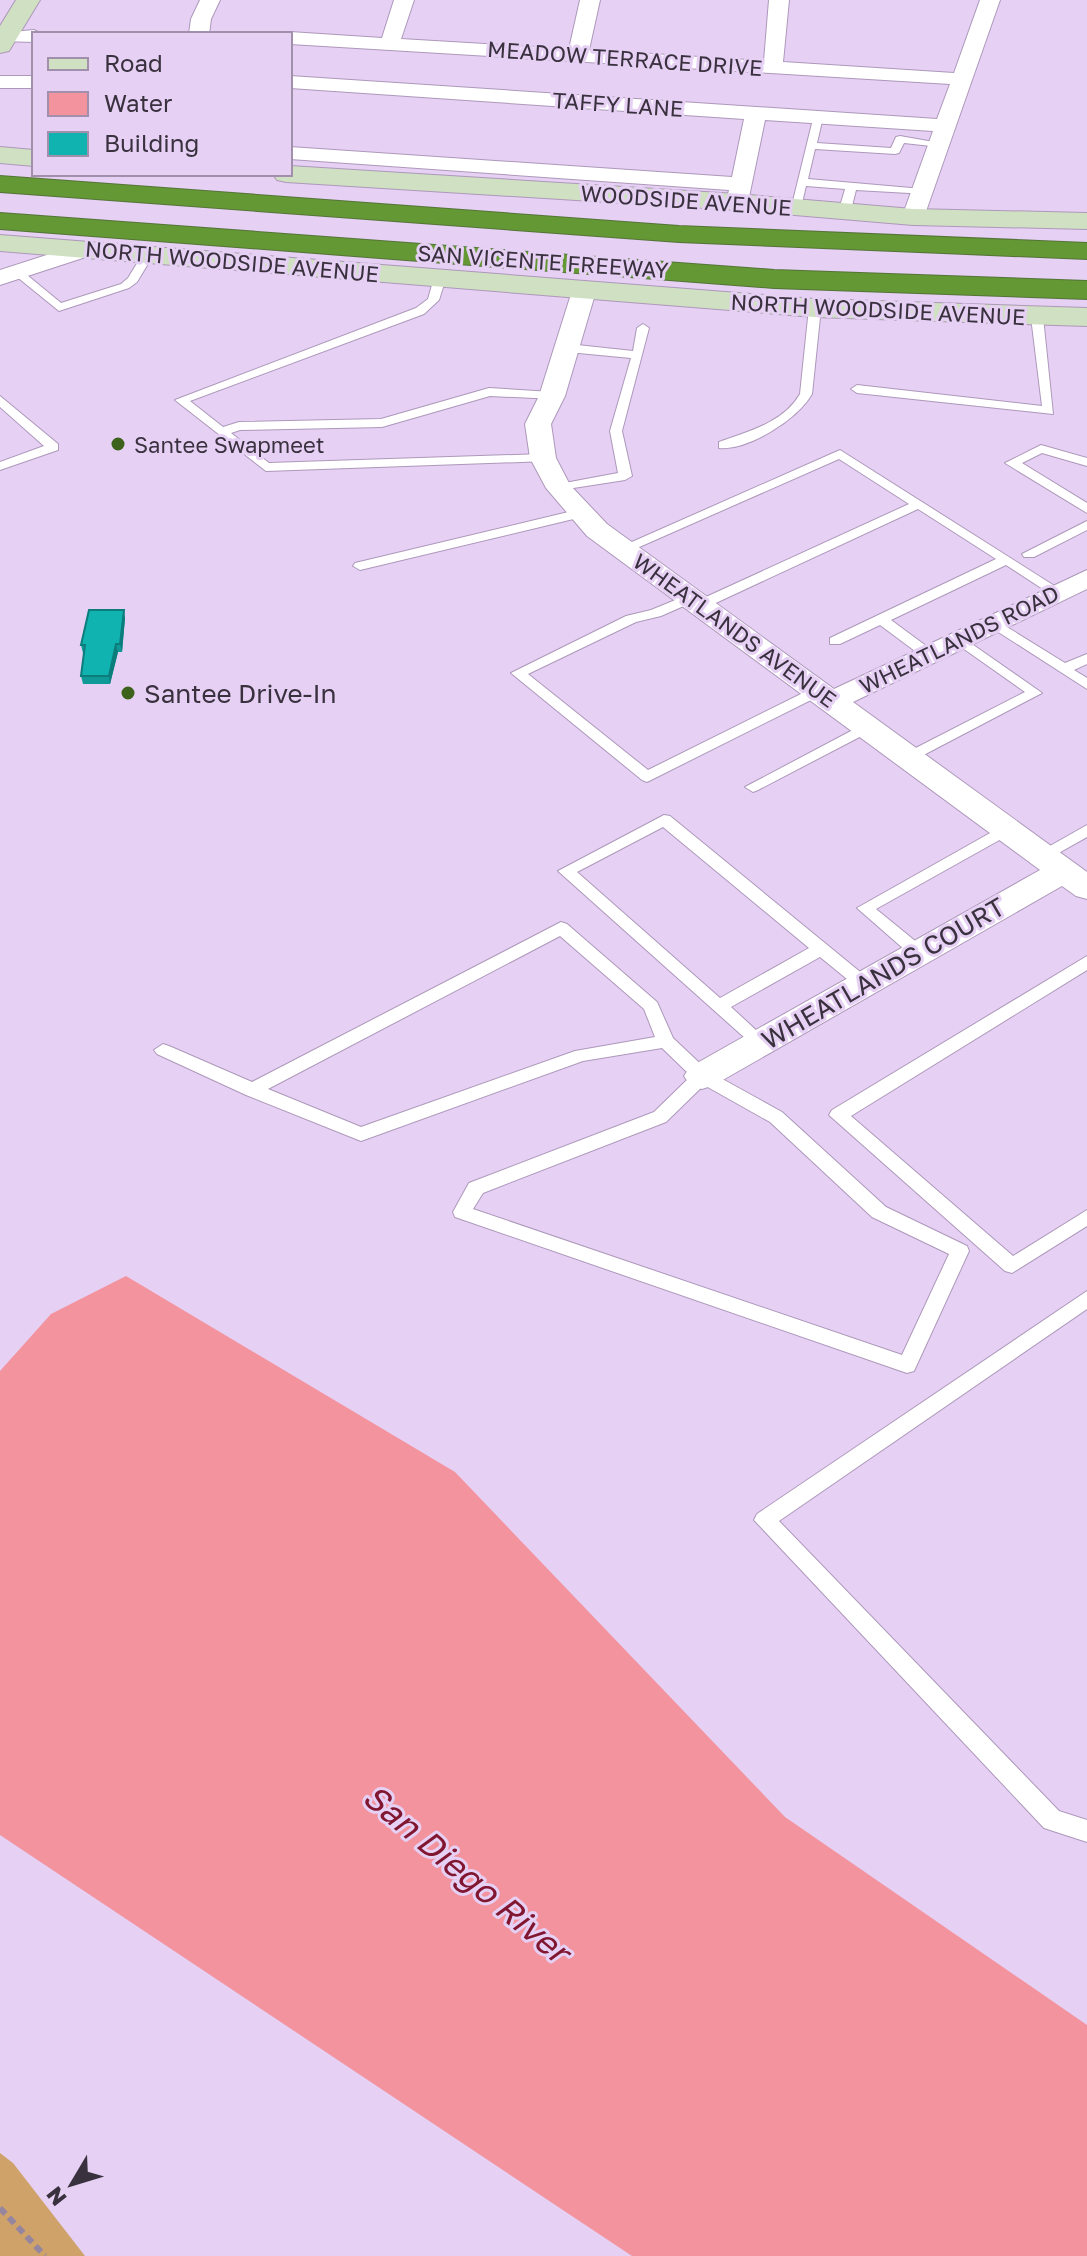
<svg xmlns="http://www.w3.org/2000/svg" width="1087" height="2256" font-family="'Golos Text',sans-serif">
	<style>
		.green { fill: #cea269 }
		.water { fill: #f3939e }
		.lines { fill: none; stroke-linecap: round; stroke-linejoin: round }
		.lane-casing { stroke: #ad98ba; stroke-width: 2 }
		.street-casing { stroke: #ad98ba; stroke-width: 2 }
		.secondary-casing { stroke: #ad98ba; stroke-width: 2 }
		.highway-casing { stroke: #557438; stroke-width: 2 }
		.path { stroke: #95859f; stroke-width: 6; stroke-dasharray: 8 5; stroke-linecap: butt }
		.lane { fill: #fff; fill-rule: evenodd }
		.street { fill: #fff; fill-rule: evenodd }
		.secondary { fill: #d0e0c2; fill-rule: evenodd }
		.highway { fill: #639834; fill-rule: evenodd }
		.wall { fill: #0f9a97 }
		.shaded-wall { fill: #0c7d7b }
		.building { fill: #11b3b0; stroke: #0c7d7b; stroke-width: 2 }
		.poi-dot { fill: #3d621b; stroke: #e6d0f4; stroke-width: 3 }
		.labels { text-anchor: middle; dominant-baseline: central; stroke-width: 6; stroke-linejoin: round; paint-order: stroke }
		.far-street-label { font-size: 22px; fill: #3a313f; stroke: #e6d0f4 }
		.far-poi-label { font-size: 22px; fill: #3a313f; stroke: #e6d0f4; text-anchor: start }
		.poi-label { font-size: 26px; fill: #3a313f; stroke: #e6d0f4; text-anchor: start }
		.street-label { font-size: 26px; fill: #3a313f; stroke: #e6d0f4 }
		.near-water-label { font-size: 34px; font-style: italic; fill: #811631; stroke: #e6d0f4 }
	</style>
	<rect width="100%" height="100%" fill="#e6d0f4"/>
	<path class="green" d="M0,2153L13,2163L85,2256H0Z"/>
	<path class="water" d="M126,1276L455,1472L785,1817L1087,2025V2256H632L0,1835V1371L51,1314Z"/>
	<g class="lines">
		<defs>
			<g id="lane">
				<path d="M814,115L823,117L817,143L891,148L896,137L900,136L945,144L940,147L904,143L899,153L895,154L815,149L808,179L923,189L928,192L927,194L856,190L851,210L845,213L839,210L845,189L806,186L801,207L791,209Z"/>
				<path d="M148,251L154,254L137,282L129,288L59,311L11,272L21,270L61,303L121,284L128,278L144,252Z"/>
				<path d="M440,275L446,278L439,300L424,314L190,401L223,427L239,422L381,419L489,388L552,392L558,396L556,399L490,396L382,427L240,430L231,433L269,463L543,454L548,455V461L266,471L175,400L416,308L428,299L434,278Z"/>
				<path d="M815,304L821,308L812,394C798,419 748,451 719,448V442C749,431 783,423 800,394L809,308Z"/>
				<path d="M1037,313L1043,317L1053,414L857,393L851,389L857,385L1042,406L1031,317Z"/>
				<path d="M643,324L649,328L622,431L632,476L625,480L554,491V485L618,473L610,431L631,358L568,352L562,348L568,344L633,351L637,328Z"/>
				<path d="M0,396L58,444V450L0,470V462L44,446L0,407Z"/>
				<path d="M1041,445L1087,458V466L1042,453L1022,463L1087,503V513L1005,463Z"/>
				<path d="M840,450L1064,592L1062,595H1052L1006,565L891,620L933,651V657H923L880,625L840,644H830V638L996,559L918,509L705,608H695V602L909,504L839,459L628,552L623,553L616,549Z"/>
				<path d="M581,509L588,513L586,516L360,570L353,566L355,563Z"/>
				<path d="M1087,521V530L1034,557H1024L1022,554Z"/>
				<path d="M690,594L697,598L695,601L661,616L636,622L528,674L648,770L813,688H823V694L647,782L642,780L511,673L626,616L651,610Z"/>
				<path d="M994,619L1065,663L1087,654V664L1074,670L1087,678V689L989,626L987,623Z"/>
				<path d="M959,635L1042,693L914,760H904V754L1025,692L954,642L952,639Z"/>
				<path d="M868,722L873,724V730L758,790L753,792L745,787Z"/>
				<path d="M664,815L670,816L870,980L872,984L870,988H858L820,957L731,1007L770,1043L767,1047H755L558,871ZM663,827L809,948L720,998L577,872Z"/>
				<path d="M1006,824L1012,825L1014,829L1012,833L876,909L925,949L927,953L925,957H913L857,908Z"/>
				<path d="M1087,825V837L1048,859L1042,860L1034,855Z"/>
				<path d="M561,922L567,924L657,1002L673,1038L708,1071L782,1112L886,1207L967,1246L969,1251L914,1371L907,1373L455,1217L453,1212L469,1183L654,1112L691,1076L662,1048L583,1061L361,1141L246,1095L157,1054L154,1050L163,1044L169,1046L252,1082ZM560,936L644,1009L655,1037L575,1051L361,1127L268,1089ZM704,1085L770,1122L872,1217L949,1254L902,1355L473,1209L483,1193L666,1122Z"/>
				<path d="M1087,956V970L851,1116L1013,1256L1087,1210V1226L1012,1273L1005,1271L829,1115L832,1110Z"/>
				<path d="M1087,1291V1309L779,1521L1059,1811L1087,1820V1842L1044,1828L754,1520L757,1514Z"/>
			</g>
			<g id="street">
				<path d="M200,0H220L211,19L209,34H189L191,19Z"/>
				<path d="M394,0H414L401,39L569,49L580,0H600L589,50L764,61L769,0H789L783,62L954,73L980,0H1000L924,217L913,224L902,217L933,131L765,120L748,202L737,209L726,202L729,190L290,159V147L732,177L744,119L290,88V76L937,119L950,84L290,44V34H283L290,32L382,38Z"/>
				<path d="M34,30L42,34H34V42L0,41V33Z"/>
				<rect x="0" y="76" width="34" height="12"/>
				<path d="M87,242L95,244L98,249L95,254L0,285V270Z"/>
				<path d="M584,284L592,286L596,291L565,396L551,424L556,458L570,485L607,524L834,689L1087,570V589L853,702L1087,872V899L1076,896L1062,886L714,1085L702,1089L690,1085L684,1076L690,1067L1040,870L587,536L546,488L530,458L525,424L539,396L572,291L576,286Z"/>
			</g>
			<g id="secondary">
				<path d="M16,0H40L9,51L0,53V26Z"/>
				<path d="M0,147L34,150V166L0,163Z"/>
				<path d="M290,166L737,194L913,209L1087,213V229L913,225L737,210L286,182L277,180L273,174H290Z"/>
				<path d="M0,235L815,299L1087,308V326L815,317L0,251Z"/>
			</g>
			<g id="highway">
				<path d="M0,176L679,226L1087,243V259L679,242L0,192Z"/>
				<path d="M0,213L774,270L1087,281V299L774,288L0,229Z"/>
			</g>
		</defs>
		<use href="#lane" class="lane-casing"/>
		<use href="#street" class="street-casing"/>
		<use href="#secondary" class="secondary-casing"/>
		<use href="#highway" class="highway-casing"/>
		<path class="path" d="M0,2208L45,2256"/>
		<use href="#lane" class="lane"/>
		<use href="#street" class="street"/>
		<use href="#secondary" class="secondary"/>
		<use href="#highway" class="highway"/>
	</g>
	<path class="wall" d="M125,618L122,652H118L110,684H83L81,676L84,653H83L81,645Z"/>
	<g class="shaded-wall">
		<path d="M124,610L125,618L122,652L120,644Z"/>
		<path d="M116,644L118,652L110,684L109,676Z"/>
	</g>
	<path class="building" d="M89,610H124L120,644H116L109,676H81L85,645H81Z"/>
	<g class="poi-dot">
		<circle cx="118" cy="444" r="8"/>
		<circle cx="128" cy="693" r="8"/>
	</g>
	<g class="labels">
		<g class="far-street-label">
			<text transform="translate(625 58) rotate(4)">MEADOW TERRACE DRIVE</text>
			<text transform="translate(618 104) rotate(4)">TAFFY LANE</text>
			<text transform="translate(686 200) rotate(4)">WOODSIDE AVENUE</text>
			<text transform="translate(232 261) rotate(5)">NORTH WOODSIDE AVENUE</text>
			<text transform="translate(543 261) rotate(4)">SAN VICENTE FREEWAY</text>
			<text transform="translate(878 309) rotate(3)">NORTH WOODSIDE AVENUE</text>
			<text transform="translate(735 630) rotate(36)">WHEATLANDS AVENUE</text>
			<text transform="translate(959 639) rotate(-26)">WHEATLANDS ROAD</text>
		</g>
		<g class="far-poi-label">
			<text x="134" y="444">Santee Swapmeet</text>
		</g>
		<g class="poi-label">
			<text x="144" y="693">Santee Drive-In</text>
		</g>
		<g class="street-label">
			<text transform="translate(883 973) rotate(-30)">WHEATLANDS COURT</text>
		</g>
		<g class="near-water-label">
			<text transform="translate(467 1873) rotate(40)">San Diego River</text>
		</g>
	</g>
	<rect x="32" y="32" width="260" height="144" fill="#e6d0f4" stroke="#a190ac" stroke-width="2"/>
	<rect x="48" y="58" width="40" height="12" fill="#d0e0c2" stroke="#a190ac" stroke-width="2"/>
	<text x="104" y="72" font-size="24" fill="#3a313f">Road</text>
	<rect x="48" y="92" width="40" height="24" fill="#f3939e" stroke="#a190ac" stroke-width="2"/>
	<text x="104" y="112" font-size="24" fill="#3a313f">Water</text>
	<rect x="48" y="132" width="40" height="24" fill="#11b3b0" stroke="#a190ac" stroke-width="2"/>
	<text x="104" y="152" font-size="24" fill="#3a313f">Building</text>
	<g transform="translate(72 2184) rotate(232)" stroke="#e6d0f4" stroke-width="6" paint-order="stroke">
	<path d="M0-6L14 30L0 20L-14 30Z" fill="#3a313f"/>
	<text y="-12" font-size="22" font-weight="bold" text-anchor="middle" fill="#3a313f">N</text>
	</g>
</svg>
